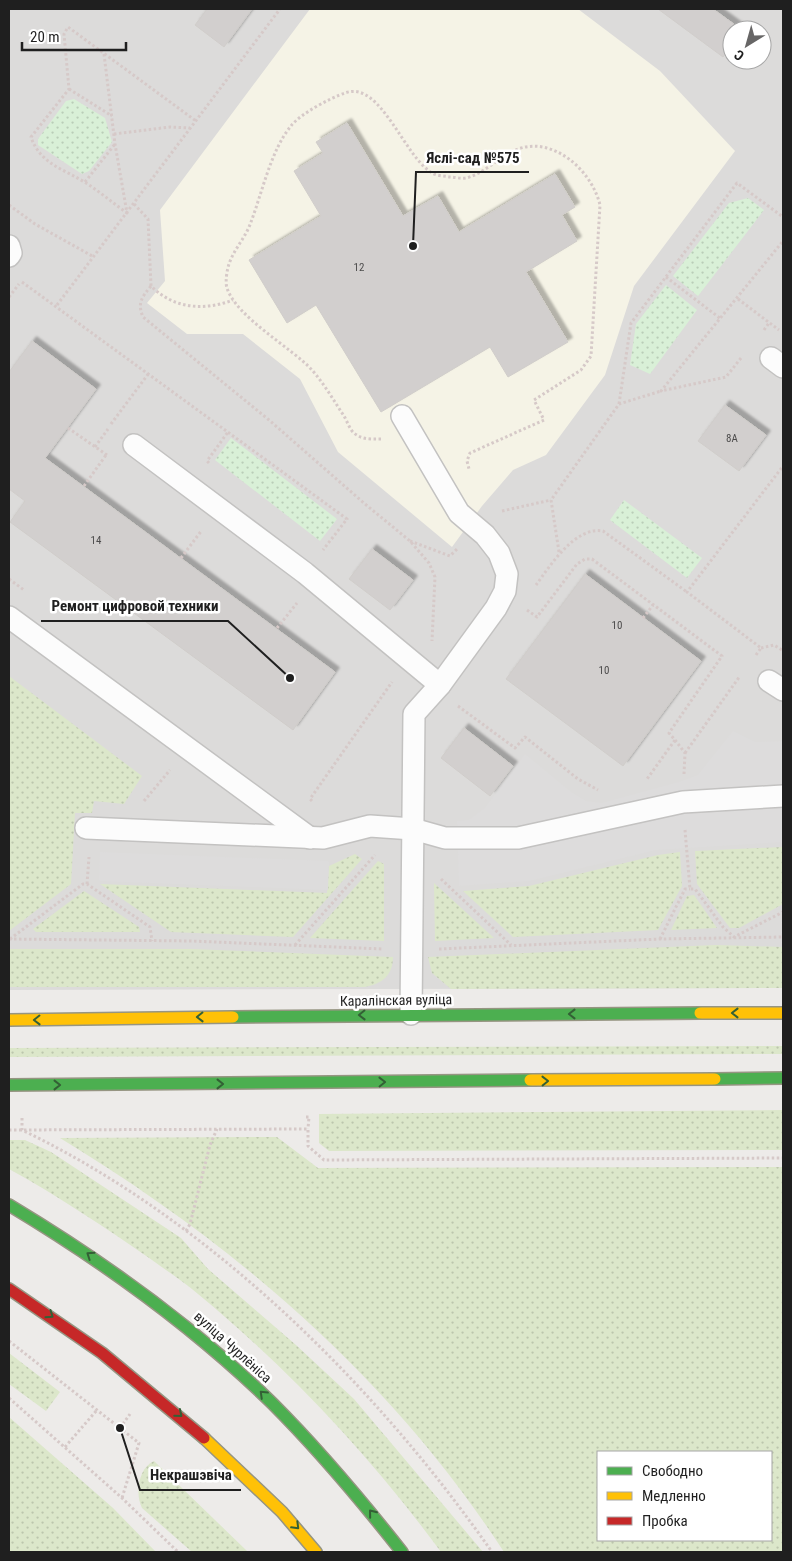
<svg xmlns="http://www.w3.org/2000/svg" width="792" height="1561" font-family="'Roboto Condensed',sans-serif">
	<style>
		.residential { fill: #dcdbda; fill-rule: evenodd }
		.education { fill: #f5f3e6 }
		.grass { fill: url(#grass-dots); fill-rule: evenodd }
		.park { fill: url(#park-dots) }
		.parking { fill: #dddcdc }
		.building { fill: #d2cfce; stroke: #d0cdca; filter: url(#shadow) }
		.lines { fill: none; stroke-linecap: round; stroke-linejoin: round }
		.lane-casing { stroke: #c3c2c1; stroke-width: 24 }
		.fast-casing { stroke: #969582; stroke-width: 14 }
		.slow-casing { stroke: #969582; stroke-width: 14 }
		.jam-casing { stroke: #969582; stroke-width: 14 }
		.path { stroke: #d6c9c8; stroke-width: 3; stroke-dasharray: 2.5 2.5; stroke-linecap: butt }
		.lane { stroke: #fcfcfc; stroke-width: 21 }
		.fast { stroke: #4caf50; stroke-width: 11 }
		.slow { stroke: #ffc107; stroke-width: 11 }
		.jam { stroke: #c62828; stroke-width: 11 }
		.oneway { stroke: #336035 }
		.labels { text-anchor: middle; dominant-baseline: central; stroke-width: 5; stroke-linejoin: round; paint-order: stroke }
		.number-label { font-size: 11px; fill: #4c4b4b }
		.street-label { font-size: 14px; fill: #1f1f1f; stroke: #fff }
		.leader { fill: none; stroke: #1f1f1f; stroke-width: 2 }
		.callout-dot { fill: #1f1f1f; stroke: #fff; stroke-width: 2 }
		.callout-label { font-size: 15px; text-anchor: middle; font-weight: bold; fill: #1f1f1f; stroke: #fff; stroke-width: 5; stroke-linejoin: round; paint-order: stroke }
	</style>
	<defs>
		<pattern id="grass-dots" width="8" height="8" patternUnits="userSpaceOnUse" patternTransform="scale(1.25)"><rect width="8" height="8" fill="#dce7ca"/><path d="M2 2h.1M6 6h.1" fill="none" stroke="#bcc6ad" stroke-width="1.8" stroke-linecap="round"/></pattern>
		<pattern id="park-dots" width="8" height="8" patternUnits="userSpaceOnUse" patternTransform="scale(1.25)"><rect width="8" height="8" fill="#d9f0d7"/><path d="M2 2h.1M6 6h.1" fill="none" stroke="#bacdb8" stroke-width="1.8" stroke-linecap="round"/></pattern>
		<filter id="shadow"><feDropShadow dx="4.5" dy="-4.5" stdDeviation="1" flood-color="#0004"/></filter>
	</defs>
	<rect width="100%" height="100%" fill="#edebe9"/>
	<path class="residential" d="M9,9H783V988L9,990ZM732,30H762V60H732Z"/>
	<path class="education" d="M310,9H578L660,71L735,151L634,286L605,375L546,455L513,470L482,506L452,547L338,452L300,379L243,334H187L147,303L165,281L160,210Z"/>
	<g class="grass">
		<path d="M9,676L142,776L124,804L94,801L92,813H75L71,884L9,931Z"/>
		<path d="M783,847V904L739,928H730L697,884L695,851Z"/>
		<path d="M680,852L682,886L658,930L513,937L463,891L529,886L658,855Z"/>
		<path d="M355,854L362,859L293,937L171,932L100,884L327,893L329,866Z"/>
		<path d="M378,861L384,864V941L310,938Z"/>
		<path d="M434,883L494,938L435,941Z"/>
		<path d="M84,891L139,927L140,932H36L33,929Z"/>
		<path d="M694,895L717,928L671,930L687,896Z"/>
		<path d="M716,945L783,947V988L451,989L432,973L428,957Z"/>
		<path d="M9,949H191L393,957C393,975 382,984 365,987H9Z"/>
		<path d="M783,1046V1054L9,1057V1048Z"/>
		<path d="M783,1110V1150L329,1151L319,1143V1114Z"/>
		<path d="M277,1137L318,1168L783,1167V1552H504C391,1378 236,1245 60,1138ZM598,1452H771V1540H598Z"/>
		<path d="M9,1140H25L51,1152L181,1238L208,1269L296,1345L354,1399L483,1552H441C371,1457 289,1369 198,1294C184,1282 167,1271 152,1260C106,1228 58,1196 9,1169Z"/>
		<path d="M9,1353L60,1392L46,1411L9,1384Z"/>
		<path d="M9,1417L113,1508L156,1552H9Z"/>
		<path d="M154,1461L246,1550L248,1552H192L142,1508C135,1494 138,1468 154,1461Z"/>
	</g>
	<g class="park">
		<path d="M74,99L105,118L112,142L89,171L82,174L38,145V139L66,101Z"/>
		<path d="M748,198L764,210L698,296L673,276L729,203Z"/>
		<path d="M666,285L697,310L650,374L630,365L636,324Z"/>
		<path d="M231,438L337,519L320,541L215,460Z"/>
		<path d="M624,500L702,558L687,578L610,520Z"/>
	</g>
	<g class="parking">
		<path d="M733,731L755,742L783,741V842L656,850L529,881L459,886L457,821L469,820L485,808L525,754L571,792L586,801L602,803L679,782L698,775Z"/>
		<path d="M100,852L329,861L328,890L99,881Z"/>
	</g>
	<g class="building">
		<path d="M207,9H252L224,47L195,25Z"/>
		<path d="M658,9H713L742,30H732V45L723,57Z"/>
		<path d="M347,123L403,216L438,196L459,232L555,174L575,207L562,215L577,241L526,272L568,342L508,377L490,347L381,412L316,305L287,323L249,260L321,216L294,171L323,153L316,142Z"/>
		<path d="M32,341L96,389L45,458L335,672L293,730L10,522L25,501L9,489V372Z"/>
		<path d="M725,405L766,435L739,471L698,441Z"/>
		<path d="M372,549L413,580L390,610L349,579Z"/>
		<path d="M585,574L701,661L623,766L506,679Z"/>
		<path d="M464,728L513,766L490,796L441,758Z"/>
	</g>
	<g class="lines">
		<defs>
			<g id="lane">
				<path d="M9,246L11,253L9,256"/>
				<path d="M771,358L783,367"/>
				<path d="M402,416L459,513L485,535L499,553L507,574L505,591L496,608L440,685"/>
				<path d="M134,445L305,573L440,685L414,714L411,1014"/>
				<path d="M9,617L310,838"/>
				<path d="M769,681L783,690"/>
				<path d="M86,828L323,838L370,826L413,829L445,838H518L683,802L783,796"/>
			</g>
			<g id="fast">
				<path d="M233,1017L700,1013"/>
				<path d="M715,1079L783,1078"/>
				<path d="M9,1085L530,1080"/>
				<path d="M9,1205C104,1262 193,1326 272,1403C319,1450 361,1500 402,1552"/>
			</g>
			<g id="slow">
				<path d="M700,1013H783"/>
				<path d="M9,1020L233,1017"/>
				<path d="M530,1080L715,1079"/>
				<path d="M204,1438L282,1512L316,1552"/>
			</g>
			<path id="jam" d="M9,1289L102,1353L204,1438"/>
		</defs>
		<use href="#lane" class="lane-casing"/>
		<use href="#fast" class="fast-casing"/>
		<use href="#slow" class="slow-casing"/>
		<use href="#jam" class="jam-casing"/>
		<g class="path">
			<path d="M104,54L115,144L127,213C113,203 100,192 86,183C64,169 40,164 31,137L69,89L64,34L68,27L196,121"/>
			<path d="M69,89L112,116"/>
			<path d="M114,134L170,127L190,128"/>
			<path d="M85,182L115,144"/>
			<path d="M134,204L148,219L151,286C174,309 204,311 233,300"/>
			<path d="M9,205L35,224L94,257"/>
			<path d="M666,277L721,319"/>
			<path d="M22,282L347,519L323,550"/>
			<path d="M151,286C142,297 137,303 143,317L269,420L365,504L410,541L429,563L435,577L432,641"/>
			<path d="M9,297L19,284"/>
			<path d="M738,299L779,330"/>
			<path d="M57,305L280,9"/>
			<path d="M764,330L769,323"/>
			<path d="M741,358L726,377L661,391L783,241"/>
			<path d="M619,404L631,323L737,183L783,217"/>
			<path d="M111,424L149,373"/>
			<path d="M68,428L107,455"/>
			<path d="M381,439C372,439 362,440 354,433C350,430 347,421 344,416C334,401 325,385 312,370C292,348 236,317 227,288C225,282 227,270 229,264C234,249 246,237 251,222C262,193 271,150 291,126C300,114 330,98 345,93C381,79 405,160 434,174C439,176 445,176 450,177C455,177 461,179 466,178C486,173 499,156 518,149C554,136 592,171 600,205L591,356L581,370L534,400L544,420L470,453L467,461L469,469"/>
			<path d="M95,447L108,429"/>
			<path d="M209,463L207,461L228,432"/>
			<path d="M84,486L106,455"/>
			<path d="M502,511L551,500"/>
			<path d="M410,541L450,556L457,549"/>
			<path d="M559,552L551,500L619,404L661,391"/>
			<path d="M181,558L202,530"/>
			<path d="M9,579L24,590"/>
			<path d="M536,585C550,566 575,526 603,531L687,592"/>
			<path d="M527,610L537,617L577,564L585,559H592L722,656L669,733L675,740L647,779"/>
			<path d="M643,618L653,605"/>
			<path d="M277,628L297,603"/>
			<path d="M761,648L774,645L782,650L783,648"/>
			<path d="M756,655L761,648L687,592L783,466"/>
			<path d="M458,706L515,748L525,737L578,779L598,790"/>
			<path d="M675,740L685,753L684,774"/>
			<path d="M685,753L740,676"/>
			<path d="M144,801L170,770"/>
			<path d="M312,801L310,799L392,682"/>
			<path d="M685,830L690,889H695L723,927L734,937L783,912"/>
			<path d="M441,879L511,945"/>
			<path d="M87,884L89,857"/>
			<path d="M9,939L191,941L383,949"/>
			<path d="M10,939L83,884H87L150,927L152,941"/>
			<path d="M660,939L685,889H690"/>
			<path d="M295,945L375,855"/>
			<path d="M439,949L660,939L783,937"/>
			<path d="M306,1117H309L308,1129"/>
			<path d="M22,1118V1130C209,1220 374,1383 492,1552"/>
			<path d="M9,1130L308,1129V1146L324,1160L783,1158"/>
			<path d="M186,1231L190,1224L210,1145L217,1129"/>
			<path d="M9,1341L139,1443L122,1498"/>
			<path d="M9,1398L122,1498L178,1552"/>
			<path d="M120,1428L130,1414"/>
			<path d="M65,1447L97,1410"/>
		</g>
		<use href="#lane" class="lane"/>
		<use href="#fast" class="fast"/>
		<use href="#slow" class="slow"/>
		<use href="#jam" class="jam"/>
	</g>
	<defs><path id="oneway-chevron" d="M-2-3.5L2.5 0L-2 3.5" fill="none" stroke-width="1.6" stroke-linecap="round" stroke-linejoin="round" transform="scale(1.25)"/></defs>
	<g class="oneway">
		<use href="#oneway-chevron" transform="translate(735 1013) rotate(180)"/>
		<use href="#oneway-chevron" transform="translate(572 1014) rotate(180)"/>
		<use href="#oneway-chevron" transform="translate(362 1015) rotate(179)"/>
		<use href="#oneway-chevron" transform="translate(200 1017) rotate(179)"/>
		<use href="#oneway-chevron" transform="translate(37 1020) rotate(179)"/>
		<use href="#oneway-chevron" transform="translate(545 1081) rotate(-1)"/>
		<use href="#oneway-chevron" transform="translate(382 1082) rotate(-1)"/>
		<use href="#oneway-chevron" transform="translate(220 1084)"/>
		<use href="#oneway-chevron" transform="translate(57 1085)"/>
		<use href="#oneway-chevron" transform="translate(90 1255) rotate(-146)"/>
		<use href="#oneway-chevron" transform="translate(50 1315) rotate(35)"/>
		<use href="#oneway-chevron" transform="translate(263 1394) rotate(-136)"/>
		<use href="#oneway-chevron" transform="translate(179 1414) rotate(40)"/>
		<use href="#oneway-chevron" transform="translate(372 1513) rotate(-129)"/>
		<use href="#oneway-chevron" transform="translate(296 1526) rotate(45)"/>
	</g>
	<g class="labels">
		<g class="number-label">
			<text x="359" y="267">12</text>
			<text x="732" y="438">8А</text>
			<text x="96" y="540">14</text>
			<text x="617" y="625">10</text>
			<text x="604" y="670">10</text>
		</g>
		<g class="street-label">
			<text transform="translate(396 1000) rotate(-1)">Каралінская вуліца</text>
			<text transform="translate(233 1347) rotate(42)">вуліца Чурлёніса</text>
		</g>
	</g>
	<path class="leader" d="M413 246L416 172H529M290 678L228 621H41M120 1428L140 1490H241"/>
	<g class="callout-dot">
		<circle cx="413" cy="246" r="5"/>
		<circle cx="290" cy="678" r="5"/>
		<circle cx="120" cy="1428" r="5"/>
	</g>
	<g class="callout-label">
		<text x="473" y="163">Яслі-сад №575</text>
		<text x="135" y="611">Ремонт цифровой техники</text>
		<text x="191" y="1480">Некрашэвіча</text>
	</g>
	<rect width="792" height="1561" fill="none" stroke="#1f1f1f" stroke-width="20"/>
	<rect x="597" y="1451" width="175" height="90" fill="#ffffff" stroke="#a5a5a5"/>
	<rect x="607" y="1467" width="25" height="8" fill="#4caf50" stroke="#a5a5a5"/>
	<text x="642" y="1476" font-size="15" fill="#1f1f1f">Свободно</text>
	<rect x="607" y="1492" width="25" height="8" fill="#ffc107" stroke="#a5a5a5"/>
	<text x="642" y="1501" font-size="15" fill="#1f1f1f">Медленно</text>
	<rect x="607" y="1517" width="25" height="8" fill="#c62828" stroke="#a5a5a5"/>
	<text x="642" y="1526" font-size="15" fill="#1f1f1f">Пробка</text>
	<g transform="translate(747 45) rotate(217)"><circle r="24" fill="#ffffff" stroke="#a5a5a5"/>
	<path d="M0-4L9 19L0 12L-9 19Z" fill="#676666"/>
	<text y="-8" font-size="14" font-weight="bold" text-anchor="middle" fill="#1f1f1f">С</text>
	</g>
	<path d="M22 42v8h104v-8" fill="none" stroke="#1f1f1f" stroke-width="2.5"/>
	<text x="30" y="42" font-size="15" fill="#1f1f1f" stroke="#ffffff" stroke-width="4" paint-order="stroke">20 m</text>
</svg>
